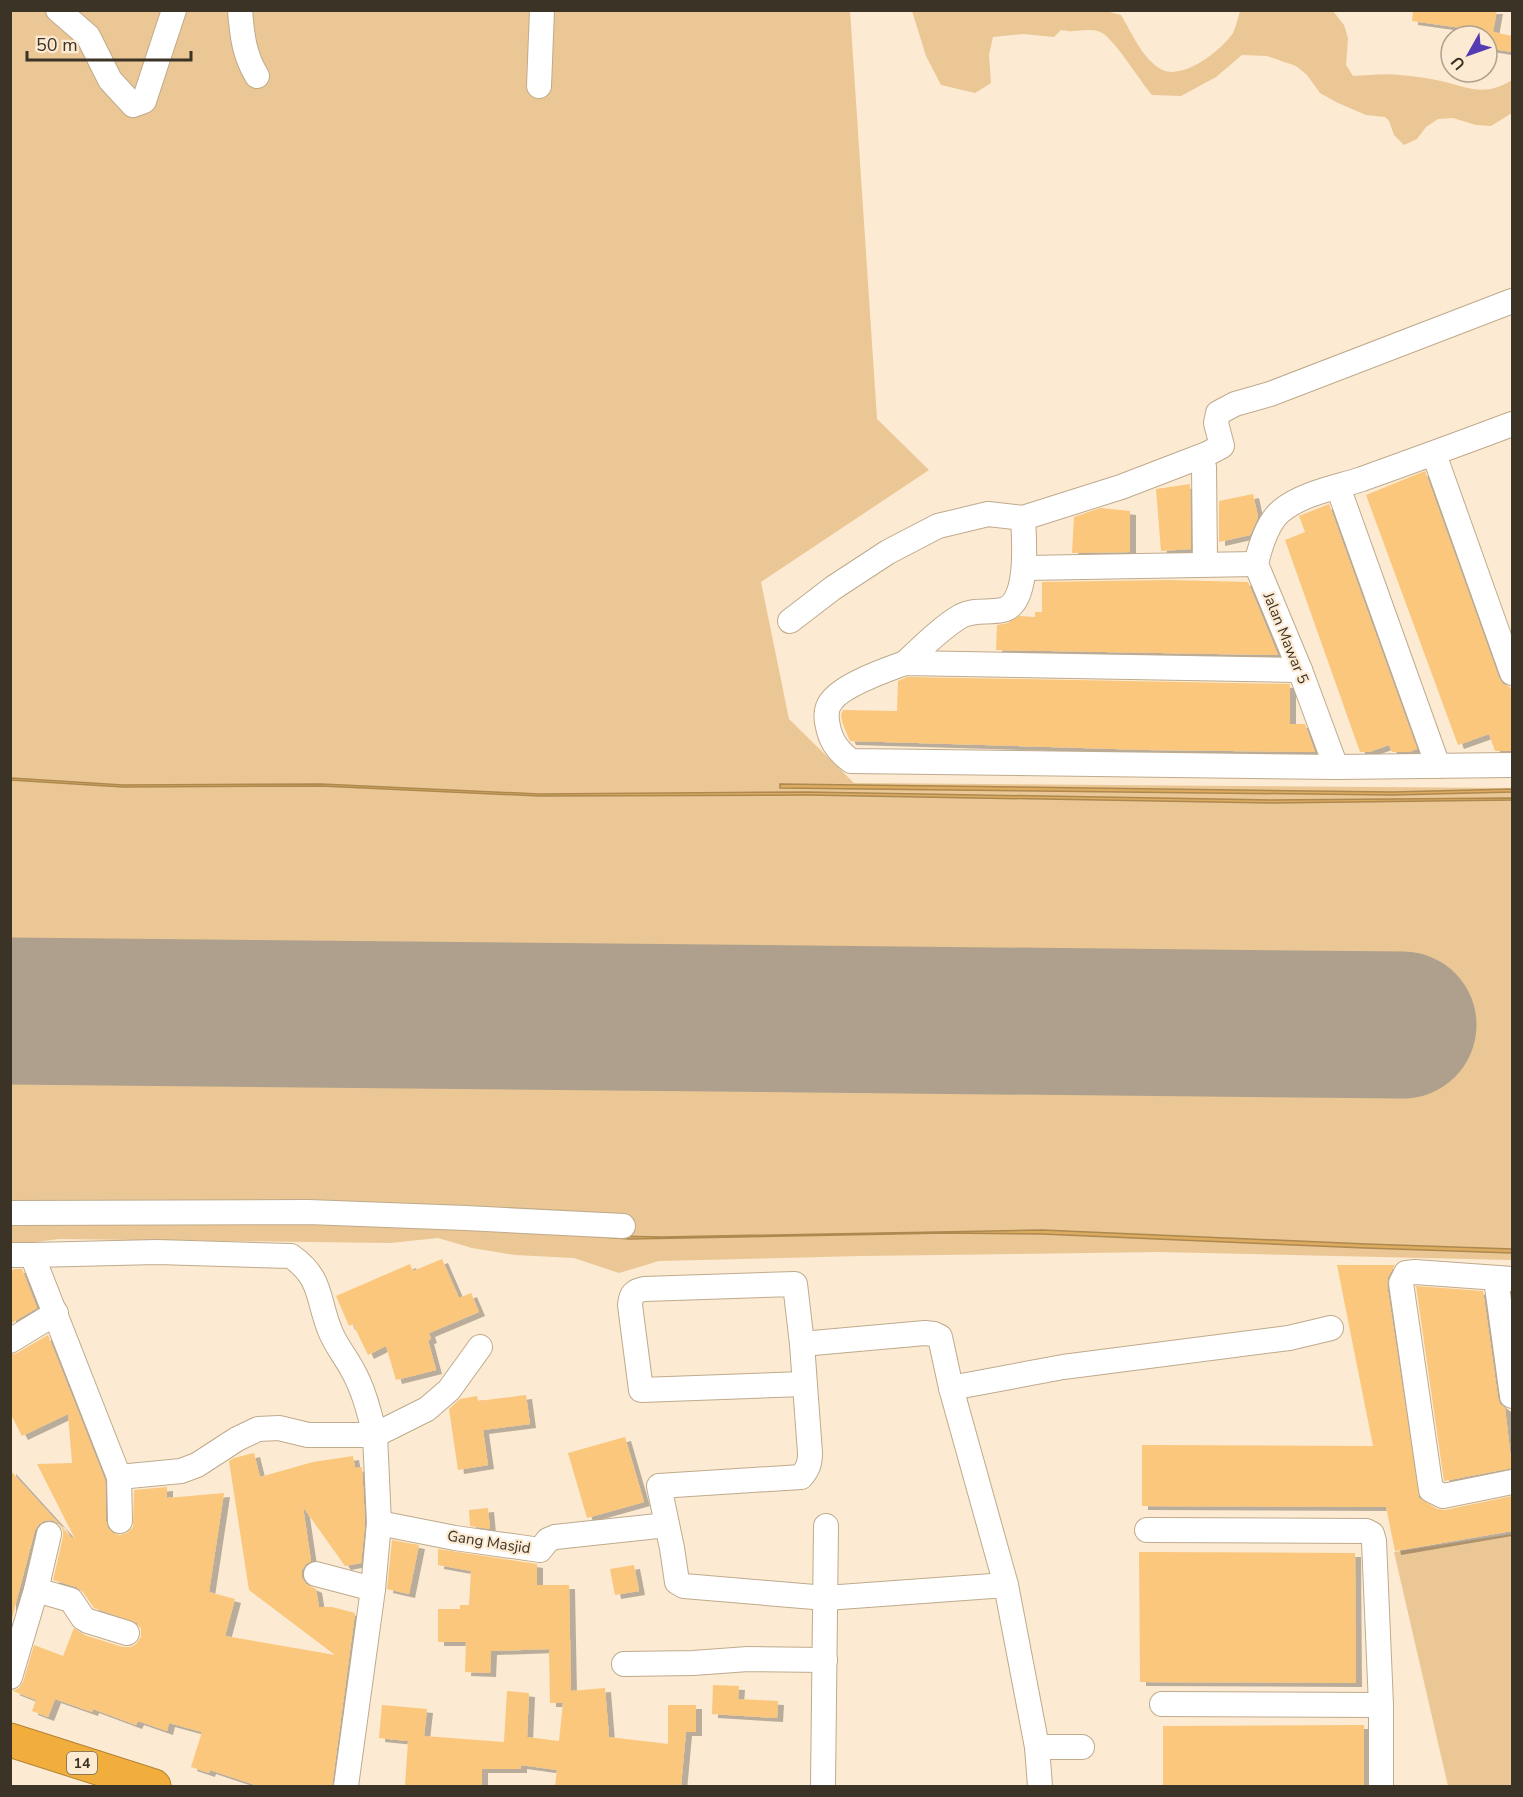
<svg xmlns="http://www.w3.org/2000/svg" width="1523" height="1797" font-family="'Nunito Sans',sans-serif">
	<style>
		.green { fill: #ebc795 }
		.water { fill: #ddac60; stroke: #ad884f; stroke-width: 1.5 }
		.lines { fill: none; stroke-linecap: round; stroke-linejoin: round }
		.runway { stroke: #aea08c; stroke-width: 147 }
		.building { fill: #fac77c; filter: url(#shadow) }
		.minor-casing { stroke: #bfaa8c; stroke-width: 26 }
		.highway-casing { stroke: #b28335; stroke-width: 35 }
		.minor { stroke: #fff; stroke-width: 24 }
		.highway { stroke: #f1ae3c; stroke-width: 33 }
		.labels { text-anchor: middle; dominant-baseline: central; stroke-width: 4.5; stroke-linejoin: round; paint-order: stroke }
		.shield { fill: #fcead2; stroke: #766a5a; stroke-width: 1.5 }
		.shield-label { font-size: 14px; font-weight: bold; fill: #3c3327 }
		.street-label { font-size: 15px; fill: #3c3327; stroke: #fcead2 }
	</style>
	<defs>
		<filter id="shadow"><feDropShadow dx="6" dy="4" stdDeviation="0" flood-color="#0004"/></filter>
	</defs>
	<rect width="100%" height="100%" fill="#fcead2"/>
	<g class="green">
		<path d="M1079,10L1106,11L1121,15C1132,33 1141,56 1159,68C1180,83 1221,51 1233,33C1236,26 1238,18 1240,11H1333L1344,25L1348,38L1346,65L1353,76C1368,75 1385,73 1400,75C1413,76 1428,78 1441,81C1470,88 1485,97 1512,80V113L1491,126L1476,125L1453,118L1438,119L1426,127L1417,139L1404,145L1394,135L1389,121L1385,117L1366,115L1338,103L1320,93L1307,75L1296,66L1267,56L1242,55L1216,77L1181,96L1152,95C1139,80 1116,41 1102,33C1090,26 1074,34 1061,30L1054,37L1023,34L993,37L989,55L991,83L975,93L941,85L926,56L912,11Z"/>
		<path d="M11,11H850L877,419L929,470L761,582L789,719L854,783L1512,788V1260L1159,1252L861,1256L659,1261L619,1273L574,1258L515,1255L472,1248L438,1238L390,1243L59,1239L11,1245V1061L1401,1074L1404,976L11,962Z"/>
		<path d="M1512,1534V1786H1448L1394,1552Z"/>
	</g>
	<g class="water">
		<path d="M11,778L123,785L321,784L539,794L808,792L1271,800L1512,798V800L1271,803L808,795L539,796L321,786L123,787L11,780Z"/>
		<path d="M780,784L1392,792L1512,789V792L1392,795L780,788Z"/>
		<path d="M331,1220L453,1225L612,1236L662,1237L1042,1230L1366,1244L1512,1249V1253L1365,1248L1042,1234L947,1233L629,1239L452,1226L358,1223H11V1222C117,1222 224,1222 331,1220Z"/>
	</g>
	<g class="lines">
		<path class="runway" d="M10,1011L1403,1025"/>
	</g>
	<g class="building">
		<path d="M1413,10H1497L1493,32L1512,36V52L1487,48V36H1468L1469,29L1412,21Z"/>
		<path d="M1425,471L1499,678L1503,684L1510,687L1512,694V751H1495L1489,734L1458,745L1366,495Z"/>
		<path d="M1190,484L1191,549L1161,551L1156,489Z"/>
		<path d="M1253,494L1258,517L1250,535L1219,542V501Z"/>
		<path d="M1329,504L1417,749L1409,752H1392L1389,745L1369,752H1360L1285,540L1305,532L1299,516Z"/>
		<path d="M1100,508L1130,511V552L1072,553L1074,517Z"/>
		<path d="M1168,580L1248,582L1278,655L996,650L997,625L1008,623L1019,616L1035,617V612H1042V582Z"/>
		<path d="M907,677L1290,684V724H1305L1315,752L1148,750L850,741L842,722L841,714L843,710L897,711L898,681Z"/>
		<path d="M442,1259L459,1298L471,1293L479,1312L429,1333L431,1339L428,1340L436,1370L396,1380L386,1346L368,1355L353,1324L349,1326L336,1296L410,1264L413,1271Z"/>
		<path d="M1337,1265H1395L1388,1277L1387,1285L1419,1498L1437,1509L1445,1510L1512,1496V1531L1395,1551L1386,1507L1142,1506V1445L1373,1446Z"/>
		<path d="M14,1269H22L37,1308L10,1324V1272Z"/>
		<path d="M1416,1286L1483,1291L1498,1398L1500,1404L1505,1408L1512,1468L1444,1481Z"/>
		<path d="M48,1335L105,1480L106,1521L108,1528L113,1533L120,1535L127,1533L133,1527L134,1490L167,1487V1498L224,1493L209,1592L235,1599L225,1636L335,1655L249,1590L229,1461L234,1458L254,1453L260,1477L313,1462L353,1456L355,1468L362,1467L365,1523L361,1563L345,1566L303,1507L311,1561L306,1564L302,1570V1578L306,1584L316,1589L319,1607H332L355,1613L332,1786H258L210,1770L209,1773L191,1767L202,1732L169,1723L167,1731L138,1721L136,1725L93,1709L92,1712L55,1699L48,1717L32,1711L36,1700L13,1691L19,1688L23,1682L34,1645L63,1656L74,1628L84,1635L123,1647H131L136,1644L141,1637V1629L137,1623L94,1608L83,1592L76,1587L53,1580L63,1537V1530L59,1524L52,1520L44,1521L39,1524L35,1530L10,1626V1470L72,1538L74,1537L37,1464L72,1463L68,1414L22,1436L10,1413V1355L17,1353Z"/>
		<path d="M526,1395L530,1424L483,1430L488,1465L458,1470L449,1409L460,1399L477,1396L478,1401Z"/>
		<path d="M625,1437L644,1502L587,1518L568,1453Z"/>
		<path d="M488,1508L490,1529L470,1526L469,1510Z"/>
		<path d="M392,1540L419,1545L409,1594L387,1589Z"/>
		<path d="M438,1549L537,1564V1585H569L571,1691L605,1688L609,1737L668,1744V1705H696V1732H686L681,1786H555L557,1770L521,1765V1769H482V1786H405L408,1741L379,1738L382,1705L427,1709L424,1736L504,1742L507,1691L529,1693L527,1737L559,1741L563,1703H550L549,1649L491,1651L490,1673L465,1672L466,1642H438V1609H460V1605H469L471,1571L438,1565Z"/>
		<path d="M1139,1552L1355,1553L1356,1683L1140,1682Z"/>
		<path d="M634,1565L639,1591L615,1595L610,1569Z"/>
		<path d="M713,1685L739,1686L738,1699L778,1701L777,1718L712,1714Z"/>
		<path d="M1364,1725V1786H1163V1726Z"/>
	</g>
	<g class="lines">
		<defs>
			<g id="minor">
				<path d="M58,10L88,36L110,80L133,105L144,101L174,10"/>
				<path d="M240,10C242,35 244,55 257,76"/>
				<path d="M539,86L542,10"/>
				<path d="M1434,454L1512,673"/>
				<path d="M1204,467L1205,563"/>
				<path d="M1338,487L1438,766"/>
				<path d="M1025,568L1256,564"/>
				<path d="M790,621L833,588L888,552L938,526L988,514L1023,518L1121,487L1207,454L1222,446L1216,423L1218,413L1235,404L1270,394L1512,301"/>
				<path d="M905,663C921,648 942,627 961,616C974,609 988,613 1002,610C1030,605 1024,538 1023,518"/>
				<path d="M1300,670L905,663C886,670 835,687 828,707C825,715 827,723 829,731C832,743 840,753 851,761L1336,767L1512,765"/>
				<path d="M1336,767L1300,670L1256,564C1260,547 1267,523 1281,511C1303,493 1335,488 1362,479C1412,461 1462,443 1512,424"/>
				<path d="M10,1213L308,1212L466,1218L623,1226"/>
				<path d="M10,1255H32L119,1477L120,1521"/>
				<path d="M32,1255L157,1252L291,1256C322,1278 317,1297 329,1328C334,1343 345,1356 352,1369C364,1390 369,1412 375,1435L427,1409L449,1390L480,1347"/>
				<path d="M1496,1279L1512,1396"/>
				<path d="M1512,1279L1415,1272L1406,1273L1401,1283L1431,1490L1443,1496L1512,1482"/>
				<path d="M10,1341L56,1313"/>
				<path d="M802,1344L810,1453C810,1463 808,1469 801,1477L659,1486L672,1548L677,1582L684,1586L826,1598L1006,1585"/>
				<path d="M804,1384L641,1390L630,1305C631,1294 634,1291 644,1289L795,1284L802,1344L925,1333L934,1334L940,1337L951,1388L1006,1585L1037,1747L1040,1786"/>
				<path d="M951,1388L1063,1367L1289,1338L1331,1328"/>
				<path d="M119,1477L181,1471L197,1465L237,1439L258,1429L279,1428L308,1435H375L379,1523L373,1589L346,1786"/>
				<path d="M379,1523L455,1538L540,1550L548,1540L555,1537L667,1525"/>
				<path d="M1147,1530L1366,1531L1372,1534L1374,1541L1381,1705V1786"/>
				<path d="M316,1574L373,1589"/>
				<path d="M36,1590L71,1600L83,1618L88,1621L127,1633"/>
				<path d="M624,1664L693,1663L748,1659L825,1660"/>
				<path d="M10,1677L36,1590L49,1534"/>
				<path d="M1162,1704L1381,1705"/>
				<path d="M1037,1747H1082"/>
				<path d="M823,1786L826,1526"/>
			</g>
			<path id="highway" d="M10,1740L154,1786"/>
		</defs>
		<use href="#minor" class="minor-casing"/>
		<use href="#highway" class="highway-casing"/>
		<use href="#minor" class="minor"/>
		<use href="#highway" class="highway"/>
	</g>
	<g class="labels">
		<rect class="shield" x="67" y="1752" width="30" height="22" rx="4.5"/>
		<g class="shield-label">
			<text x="82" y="1763">14</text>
		</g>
		<g class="street-label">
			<text transform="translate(1286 638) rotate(68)">Jalan Mawar 5</text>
			<text transform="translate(489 1542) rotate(9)">Gang Masjid</text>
		</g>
	</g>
	<rect width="1523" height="1797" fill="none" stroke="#3c3327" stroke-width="24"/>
	<g transform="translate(1469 54) rotate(230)"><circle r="28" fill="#fcead2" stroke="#afa18e" stroke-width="1.5"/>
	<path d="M0-4.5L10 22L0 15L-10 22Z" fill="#543bb3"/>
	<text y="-9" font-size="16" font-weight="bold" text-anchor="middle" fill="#3c3327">U</text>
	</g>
	<path d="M27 51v9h164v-9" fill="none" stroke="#3c3327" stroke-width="3"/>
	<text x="36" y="51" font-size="18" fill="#3c3327" stroke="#fcead2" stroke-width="4.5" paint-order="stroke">50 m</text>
</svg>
